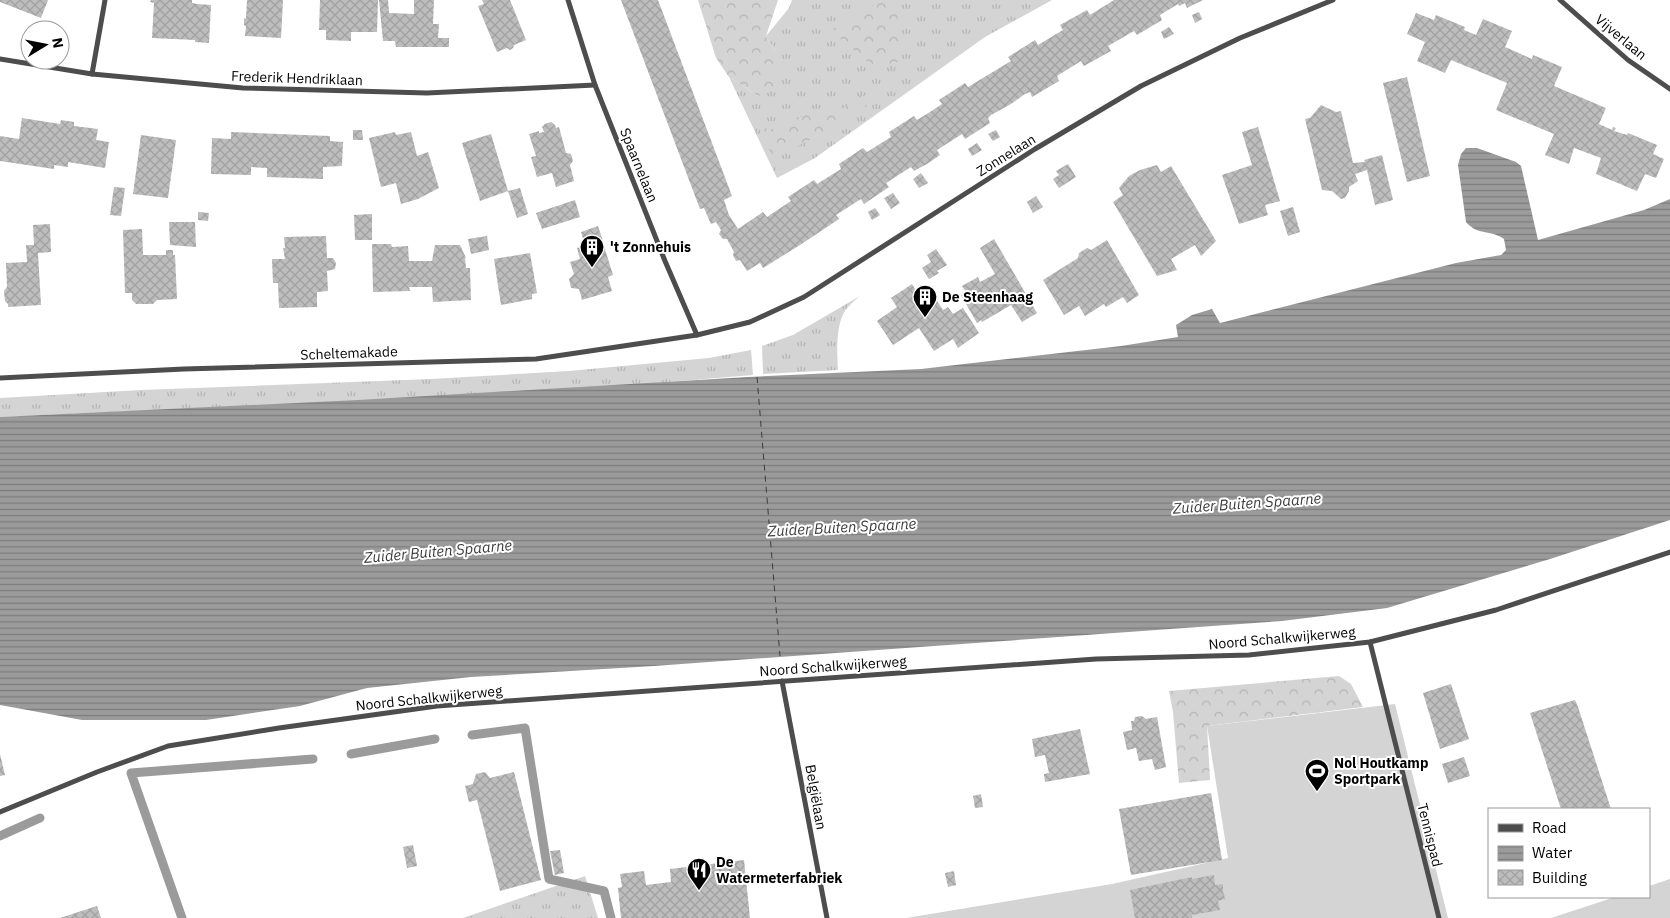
<svg xmlns="http://www.w3.org/2000/svg" width="1670" height="918" font-family="'IBM Plex Sans',sans-serif">
	<style>
		.grass { fill: url(#grass-tufts) }
		.forest { fill: url(#forest-crowns) }
		.pitch { fill: #d4d4d4 }
		.water { fill: url(#water-rules) }
		.lines { fill: none; stroke-linecap: round; stroke-linejoin: round }
		.stream { stroke: #9b9b9b; stroke-width: 9 }
		.ferry { stroke: #3c3c3c; stroke-width: 1; stroke-dasharray: 6 5; stroke-linecap: butt }
		.building { fill: url(#building-cross-hatch) }
		.street { stroke: #4d4d4d; stroke-width: 5 }
		.labels { text-anchor: middle; dominant-baseline: central; stroke-width: 4; stroke-linejoin: round; paint-order: stroke }
		.street-label { font-size: 14px; fill: #000; stroke: #fff }
		.poi-label { font-size: 14px; font-weight: bold; fill: #000; stroke: #fff; text-anchor: start }
		.water-label { font-size: 15px; font-style: italic; fill: #3c3c3c; stroke: #fff }
	</style>
	<defs>
		<pattern id="grass-tufts" width="24" height="20" patternUnits="userSpaceOnUse" patternTransform="scale(1.25)"><rect width="24" height="20" fill="#d4d4d4"/><path d="M3 7l-1-3M5 7V3M7 7l1-3M15 17l-1-3M17 17v-4M19 17l1-3" fill="none" stroke="#b4b4b4"/></pattern>
		<pattern id="forest-crowns" width="20" height="18" patternUnits="userSpaceOnUse" patternTransform="scale(1.25)"><rect width="20" height="18" fill="#d4d4d4"/><path d="M2 6a3 3 0 1 1 6 0M12 15a3 3 0 1 1 6 0" fill="none" stroke="#b4b4b4"/></pattern>
		<pattern id="water-rules" width="6" height="5" patternUnits="userSpaceOnUse" patternTransform="scale(1.25)"><rect width="6" height="5" fill="#9b9b9b"/><path d="M0 2.5h6" fill="none" stroke="#7c7c7c"/></pattern>
		<pattern id="building-cross-hatch" width="8" height="8" patternUnits="userSpaceOnUse" patternTransform="scale(1.25)"><rect width="8" height="8" fill="#bdbdbd"/><path d="M0 0l8 8M0 8l8-8" fill="none" stroke="#a1a1a1"/></pattern>
	</defs>
	<rect width="100%" height="100%" fill="#fff"/>
	<g class="grass">
		<path d="M792,0H1052L985,37L815,158L777,178L729,77L758,96L775,51L766,36L789,8Z"/>
		<path d="M860,296C856,299 852,303 848,307C835,321 837,352 838,370L763,374L762,346L793,335Z"/>
		<path d="M751,350L753,375C503,397 251,405 0,417V398L141,390L431,379L569,371L709,358Z"/>
		<path d="M585,876L598,918H462H463Z"/>
	</g>
	<g class="forest">
		<path d="M698,0H778L766,36L775,51L778,89L758,96L729,77L716,58Z"/>
		<path d="M874,0H893L903,38L901,61L875,68L830,30L871,10Z"/>
		<path d="M860,95L867,106L822,134L773,158L759,128L784,130L806,113L841,110Z"/>
		<path d="M1339,676L1351,684L1363,707L1207,726L1210,780L1179,783L1173,712L1169,691Z"/>
	</g>
	<g class="pitch">
		<path d="M1395,704L1448,918H906L1112,884L1228,858L1207,726Z"/>
		<path d="M1670,879V918H1551L1615,897H1649V886Z"/>
	</g>
	<path class="water" d="M1466,148H1477L1516,162L1521,166L1538,240L1644,210L1670,199V520L1550,559L1387,608L1282,621L654,666L471,677L367,688L300,706L206,720H82L0,705V417L358,400L748,377L921,369L1121,346L1178,337L1176,325L1192,315L1212,309L1220,323L1456,263L1501,255L1506,250L1504,239C1490,229 1478,236 1466,222L1458,165L1461,154Z"/>
	<g class="lines">
		<g class="stream">
			<path d="M472,735L525,728L549,879L604,891L611,918"/>
			<path d="M351,754L435,739"/>
			<path d="M0,836L40,818"/>
			<path d="M182,918L131,773L313,759"/>
		</g>
		<path class="ferry" d="M757,377L780,656"/>
	</g>
	<g class="building">
		<path d="M0,0H48L41,18L0,2Z"/>
		<path d="M151,0H192V3L197,4L211,5L209,43L195,42V40L152,38L154,3L150,2Z"/>
		<path d="M247,0H283L281,38L245,36L246,26L244,25V18L246,19Z"/>
		<path d="M320,0H378L377,32H351V41L326,40V30H319Z"/>
		<path d="M379,0H388L389,13L414,14V0H434L433,24H439L438,38H449V47H396L395,41H383Z"/>
		<path d="M482,0H510L526,40L514,45L513,48L510,50L507,48L497,52L478,6L484,4Z"/>
		<path d="M621,0H658L732,196L724,200L729,215L738,229L763,212L767,217L791,201L788,197L814,180L817,184L841,169L839,164L863,148L867,152L891,137L889,132L914,116L917,120L930,112L942,104L939,100L965,83L968,87L1011,61L1008,57L1035,40L1038,45L1063,30L1060,25L1087,10L1090,15L1114,0H1203L1187,8L1185,3L1179,6L1178,4L1160,15L1162,20L1137,35L1134,31L1108,46L1111,51L1084,66L1081,61L1057,76L1059,81L1032,97L1030,92L1025,94L1011,104L991,115L988,118L990,123L965,139L962,134L937,150L940,155L927,164L914,171L911,167L886,183L889,187L864,204L861,199L836,215L839,219L800,245L763,268L760,263L747,271L740,260L736,261L733,255L734,252L727,239H723L719,234L721,230L716,222L711,224L704,208L700,209Z"/>
		<path d="M1199,12L1202,19L1195,23L1192,15Z"/>
		<path d="M1416,13L1434,20L1436,15L1465,27L1464,30L1476,35L1483,19L1512,31L1505,47L1532,59L1533,55L1562,67L1554,86L1606,108L1599,124L1612,130L1613,127L1616,128L1614,131L1627,135L1628,133L1657,145L1653,154L1664,159L1656,178L1645,174L1637,191L1596,174L1601,158L1574,148L1569,164L1545,155L1554,134L1496,110L1507,83L1451,60L1445,73L1417,61L1425,42L1407,34Z"/>
		<path d="M1169,27L1174,34L1164,39L1161,32Z"/>
		<path d="M1407,77L1430,176L1407,182L1383,83Z"/>
		<path d="M1321,105L1336,112L1341,111L1353,163L1365,162L1364,160L1382,155L1393,200L1375,205L1367,170L1355,174L1358,181L1349,187V191L1345,198L1341,199L1332,191L1322,190L1305,119L1310,118Z"/>
		<path d="M22,118L60,124L61,120L74,122V126L98,129L96,140L109,142L105,168L68,162V167L54,165V169L0,161V136L19,139Z"/>
		<path d="M551,122L555,125L556,128L559,127L566,153L571,154L573,161L570,165L574,181L556,187L552,173L537,177L531,157L536,156L529,134L539,131V133L544,132L542,127L545,124Z"/>
		<path d="M1258,127L1280,201L1265,205L1268,215L1239,224L1222,175L1252,165L1242,132Z"/>
		<path d="M353,130H362L363,140H353Z"/>
		<path d="M996,130L1000,137L993,141L988,134Z"/>
		<path d="M231,132L330,136V141L343,142L342,166L323,167V179L267,177V168L251,167V175L211,174L212,138L231,139Z"/>
		<path d="M395,132L396,135L411,132L417,156L428,152L439,188L418,199L401,204L396,183L381,187L369,138Z"/>
		<path d="M491,134L508,191L520,188L528,214L517,218L508,191L480,201L462,143Z"/>
		<path d="M141,135L176,140L168,198L133,194Z"/>
		<path d="M977,143L982,150L972,156L968,149Z"/>
		<path d="M1068,164L1076,177L1059,188L1053,179L1059,175L1056,171Z"/>
		<path d="M1157,165L1161,172L1171,166L1216,241L1201,256L1195,245L1171,259L1177,270L1157,276L1113,202L1123,195L1119,188L1129,176L1140,170Z"/>
		<path d="M921,173L928,183L919,188L913,179Z"/>
		<path d="M114,187L125,188L121,216L110,215Z"/>
		<path d="M893,193L900,203L891,209L884,198Z"/>
		<path d="M1036,196L1043,207L1033,213L1027,202Z"/>
		<path d="M575,200L580,217L542,229L536,213Z"/>
		<path d="M1293,207L1300,232L1288,236L1280,211Z"/>
		<path d="M875,208L880,215L872,220L868,212Z"/>
		<path d="M198,212L209,213L208,221L198,220Z"/>
		<path d="M372,214V240H355L354,215Z"/>
		<path d="M169,222H195L196,247L170,245Z"/>
		<path d="M50,224L51,252L38,253L41,305L8,307V304L5,301L4,291L7,287L6,263L27,262L26,245H34L33,225Z"/>
		<path d="M598,226L604,244H601L602,246H604L613,275L608,277L612,291L582,300L579,289L571,288L569,279L574,274L570,262L580,259L577,248L585,246L581,232Z"/>
		<path d="M142,229L143,255H166V250H173V255H175L177,299L157,300L153,304H136L132,300V293H125L123,230Z"/>
		<path d="M326,236L327,258H333L336,263L335,269L327,271L328,291L317,292V307L279,308L278,283H273L272,259H285L283,248H285L284,237Z"/>
		<path d="M487,236L489,250L471,254L468,239Z"/>
		<path d="M994,239L1037,313L1022,322L1011,305L982,322L981,320L977,323L961,295L966,292L962,286L978,277L980,282L995,274L980,248Z"/>
		<path d="M1107,240L1139,295L1127,303L1123,297L1106,307L1104,304L1085,316L1079,306L1064,315L1043,280L1078,258L1079,253L1087,248L1091,250Z"/>
		<path d="M372,244H391L392,247L408,246L409,261H432L435,245H460L466,258H465L466,268H470L471,300L433,302L432,287H409L410,291L373,292Z"/>
		<path d="M936,249L947,265L937,271L939,273L929,279L922,268L931,262L927,255Z"/>
		<path d="M530,253L537,293L532,294V299L501,305L494,259Z"/>
		<path d="M912,284L918,294L928,287L943,310L948,307L953,314L963,308L979,333L958,348L953,339L934,351L919,328L893,345L877,321L897,307L891,298Z"/>
		<path d="M1451,684L1469,739L1440,749L1423,693Z"/>
		<path d="M1575,700L1578,707L1611,809H1561L1530,713Z"/>
		<path d="M1142,716L1146,719L1157,717L1166,767L1155,770L1152,759L1139,761L1136,748L1127,750L1123,732L1132,730L1131,721H1134L1135,717Z"/>
		<path d="M1080,729L1090,774L1045,782L1044,774L1049,773L1045,755L1035,757L1032,739Z"/>
		<path d="M0,754L5,775L0,776Z"/>
		<path d="M1464,757L1470,776L1448,783L1442,764Z"/>
		<path d="M485,772L490,778L514,772L541,880L500,891L477,800L469,802L465,786L473,784L476,774Z"/>
		<path d="M1211,793L1222,860L1131,875L1119,809Z"/>
		<path d="M981,794L983,807L975,808L973,796Z"/>
		<path d="M413,845L417,866L407,868L403,847Z"/>
		<path d="M560,850L564,873L555,875L550,851Z"/>
		<path d="M744,860L750,918H621L618,888L622,887L620,874L644,871L646,885L671,882L670,869Z"/>
		<path d="M954,871L956,885L948,887L945,873Z"/>
		<path d="M1214,875L1215,885L1223,884V892L1226,900L1224,899L1218,901L1220,910L1192,915V918H1135L1130,890L1192,877V879Z"/>
		<path d="M97,906L101,918H60Z"/>
	</g>
	<g class="lines">
		<g class="street">
			<path d="M568,0L595,85L665,261L697,335"/>
			<path d="M1560,0L1628,60L1670,89"/>
			<path d="M0,59L92,74L243,88L427,93L595,85"/>
			<path d="M92,74L105,0"/>
			<path d="M0,378L184,369L536,359L697,335L750,322L804,297L1035,149L1141,86L1240,38L1333,0"/>
			<path d="M1370,642L1439,918"/>
			<path d="M782,681L827,918"/>
			<path d="M0,812L97,772L168,746L279,728L437,706L1096,659L1249,655L1370,642L1496,610L1670,552"/>
		</g>
	</g>
	<defs>
		<symbol id="building-pin" viewBox="-11 -11 22 30"><path d="M0 17L-7.5 6A9.5 9.5 0 1 1 7.5 6Z" fill="#000" stroke="#fff"/><path d="M-4-6H4V6H1V3H-1V6H-4ZM-2.5-4.3h1.7v1.8h-1.7ZM.8-4.3h1.7v1.8H.8ZM-2.5-1h1.7V.8h-1.7ZM.8-1h1.7V.8H.8Z" fill="#fff"/></symbol>
		<symbol id="stadium-pin" viewBox="-11 -11 22 30"><path d="M0 17L-7.5 6A9.5 9.5 0 1 1 7.5 6Z" fill="#000" stroke="#fff"/><path d="M0-5a6.5 5 0 1 0 0 10a6.5 5 0 1 0 0-10ZM-3.5-1.8h7v3.6h-7Z" fill="#fff"/></symbol>
		<symbol id="restaurant-pin" viewBox="-11 -11 22 30"><path d="M0 17L-7.5 6A9.5 9.5 0 1 1 7.5 6Z" fill="#000" stroke="#fff"/><path d="M-5-6h1v4h1v-4h1v4h1v-4h1v5L-1.5 .5V6h-2V.5L-5-1ZM5-6V6H3V1.5H1.5Q1.5-4 5-6Z" fill="#fff"/></symbol>
	</defs>
	<g fill-rule="evenodd">
		<use href="#building-pin" x="578" y="233" width="28" height="38"/>
		<use href="#building-pin" x="911" y="283" width="28" height="38"/>
		<use href="#stadium-pin" x="1303" y="757" width="28" height="38"/>
		<use href="#restaurant-pin" x="685" y="856" width="28" height="38"/>
	</g>
	<g class="labels">
		<g class="street-label">
			<text transform="translate(1621 37) rotate(40)">Vijverlaan</text>
			<text transform="translate(297 78) rotate(2)">Frederik Hendriklaan</text>
			<text transform="translate(1006 155) rotate(-32)">Zonnelaan</text>
			<text transform="translate(639 165) rotate(68)">Spaarnelaan</text>
			<text transform="translate(349 353) rotate(-2)">Scheltemakade</text>
			<text transform="translate(1282 638) rotate(-5)">Noord Schalkwijkerweg</text>
			<text transform="translate(833 666) rotate(-4)">Noord Schalkwijkerweg</text>
			<text transform="translate(429 698) rotate(-6)">Noord Schalkwijkerweg</text>
			<text transform="translate(816 797) rotate(80)">Belgiëlaan</text>
			<text transform="translate(1430 835) rotate(76)">Tennispad</text>
		</g>
		<g class="poi-label">
			<text x="610" y="247">'t Zonnehuis</text>
			<text x="942" y="297">De Steenhaag</text>
			<text x="1334" y="763">Nol Houtkamp<tspan x="1334" dy="16">Sportpark</tspan></text>
			<text x="716" y="862">De<tspan x="716" dy="16">Watermeterfabriek</tspan></text>
		</g>
		<g class="water-label">
			<text transform="translate(1247 503) rotate(-4)">Zuider Buiten Spaarne</text>
			<text transform="translate(842 527) rotate(-3)">Zuider Buiten Spaarne</text>
			<text transform="translate(438 551) rotate(-5)">Zuider Buiten Spaarne</text>
		</g>
	</g>
	<rect x="1488" y="808" width="162" height="90" fill="#ffffff" stroke="#999999"/>
	<rect x="1498" y="824" width="25" height="8" fill="#4d4d4d" stroke="#999999"/>
	<text x="1532" y="833" font-size="15" fill="#000000">Road</text>
	<rect x="1498" y="846" width="25" height="15" fill="url(#water-rules)" stroke="#999999"/>
	<text x="1532" y="858" font-size="15" fill="#000000">Water</text>
	<rect x="1498" y="870" width="25" height="15" fill="url(#building-cross-hatch)" stroke="#999999"/>
	<text x="1532" y="883" font-size="15" fill="#000000">Building</text>
	<g transform="translate(45 45) rotate(80)"><circle r="24" fill="#ffffff" stroke="#999999"/>
	<path d="M0-4L9 19L0 12L-9 19Z" fill="#000000"/>
	<text y="-8" font-size="14" font-weight="bold" text-anchor="middle" fill="#000000">N</text>
	</g>
</svg>
